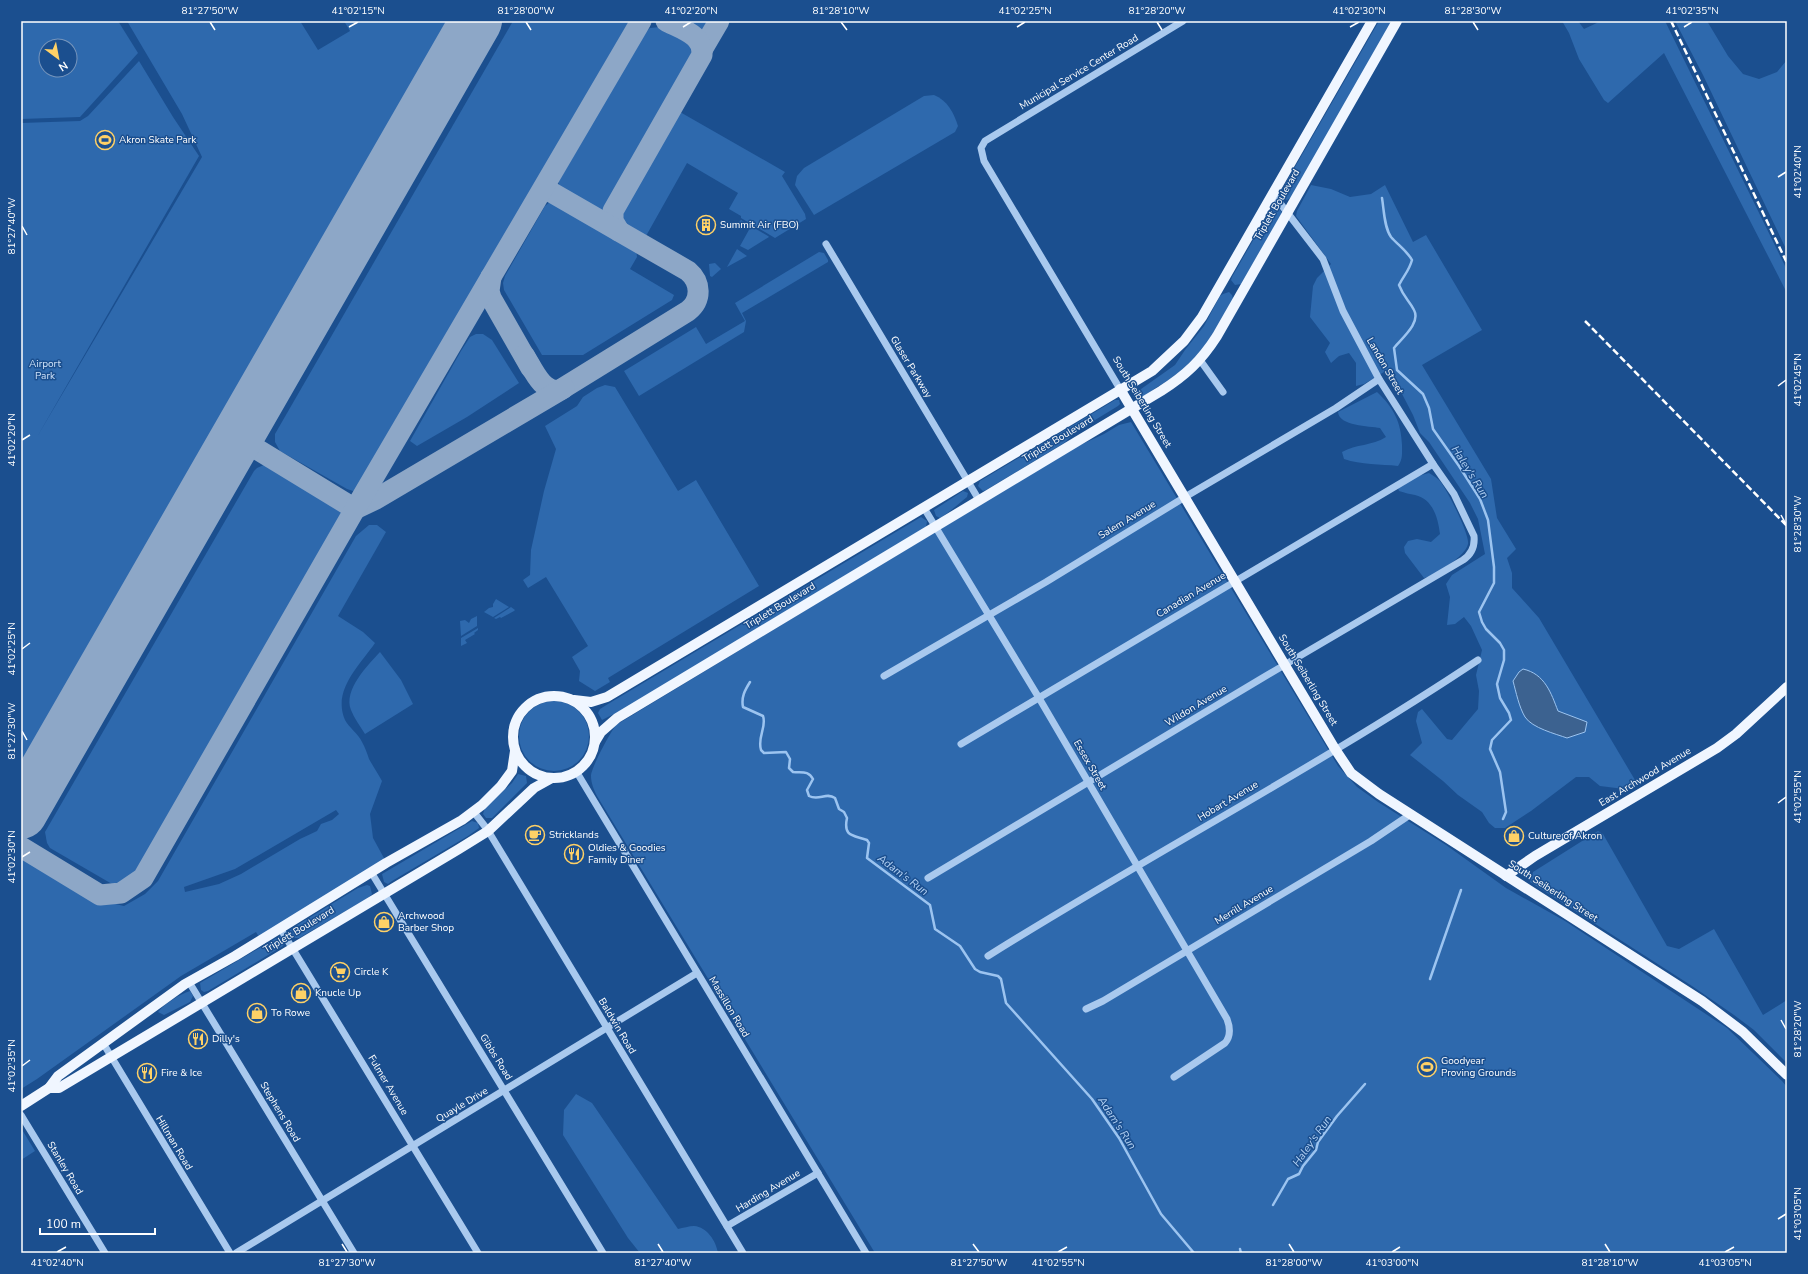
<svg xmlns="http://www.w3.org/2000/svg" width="1808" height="1274" font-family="'Nunito Sans',sans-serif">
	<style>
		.green { fill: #2e69ad; fill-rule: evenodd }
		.water { fill: #3c6290; stroke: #9cc4f0 }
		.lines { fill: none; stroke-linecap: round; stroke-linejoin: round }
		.stream { stroke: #9cc4f0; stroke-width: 2.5 }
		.taxiway { stroke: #8da7c7; stroke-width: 21 }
		.runway { stroke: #8da7c7; stroke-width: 52 }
		.minor { stroke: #a9c9ee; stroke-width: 7 }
		.major { stroke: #f0f6ff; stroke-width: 10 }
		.rail { stroke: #fff; stroke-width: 2.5; stroke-dasharray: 7 3; stroke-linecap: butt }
		.ticks { fill: none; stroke: #fff; stroke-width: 1.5 }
		.labels { text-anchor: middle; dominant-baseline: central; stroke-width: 3; stroke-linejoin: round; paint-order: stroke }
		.street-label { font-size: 10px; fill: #fff; stroke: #1b4f8f }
		.poi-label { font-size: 10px; fill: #fff; stroke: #1b4f8f; text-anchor: start }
		.park-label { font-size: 10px; fill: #cfe3fa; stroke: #1b4f8f }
		.water-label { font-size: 11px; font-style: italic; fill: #b5d3f5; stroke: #1b4f8f }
		.neatline { fill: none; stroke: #fff; stroke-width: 1.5 }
		.ticks-label { font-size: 10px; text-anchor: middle; fill: #fff }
	</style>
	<rect width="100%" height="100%" fill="#1b4f8f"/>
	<g class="green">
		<path d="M21,21H118L138,53L80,117L21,119ZM46,46H70V70H46Z"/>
		<path d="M127,21H300L318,50L350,31L344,21H451L21,765V123L80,121L88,116L139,61L173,117L199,156L37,437L202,157L182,114Z"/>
		<path d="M513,21H631L629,28L364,487L353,491L347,489L280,451L275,442V434Z"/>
		<path d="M681,21H716L707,33H702Z"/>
		<path d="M1379,21H1393L1292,197L1287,200L1284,199L1280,193Z"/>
		<path d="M1562,21H1578L1584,29L1601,21H1665L1787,270V293L1664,53L1608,103L1604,100L1579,59L1569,33Z"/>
		<path d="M1675,21H1707L1728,56L1743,74L1759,79L1777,72L1787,60V251L1703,75Z"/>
		<path d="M660,27C673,33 687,38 697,50V56L611,202L606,210L600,212L561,191L558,187L559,181L644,33L650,28Z"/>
		<path d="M934,95C947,100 954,113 958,126L955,132L814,215L795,185L797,176L804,168L924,96Z"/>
		<path d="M680,112L785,172L782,176L805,214L806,219L775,238L741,218V216L729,209L738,193L687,163L646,236H642C633,231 614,225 617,213L673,116Z"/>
		<path d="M1311,185L1331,189L1350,197L1371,194L1385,185L1413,242L1426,235L1482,330L1422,365L1491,479L1497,518L1516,549L1507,558L1512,573V588L1539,618L1635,780L1624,789L1600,786L1589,777H1576L1531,811L1505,828H1495L1489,823L1482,812L1458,795L1443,781L1410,755L1422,743L1416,721L1418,712L1422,709L1447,739L1452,740L1478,709L1479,691L1476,675L1482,650L1471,626L1464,617L1455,624L1447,625L1450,597L1446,584L1452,575L1485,554L1478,519L1470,503L1429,442L1420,433L1413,415L1389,369L1364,384L1356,386V363L1349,353L1339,356L1331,363L1325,352L1330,343L1310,317L1313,286L1317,278L1331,264L1296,216L1297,211Z"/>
		<path d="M555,201L633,246L636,249L637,257L630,269L674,295L672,300L583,355H542L504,290L503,283L505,276L545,206L550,202Z"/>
		<path d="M1274,207L1279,208L1282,213L1241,284L1235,285L1231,280L1232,277L1271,209Z"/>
		<path d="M741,220L768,236L769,237L748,250L740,246L750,228L739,222Z"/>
		<path d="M737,249L747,256L727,267Z"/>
		<path d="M819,252L824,253L828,260V262L742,313L746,321L744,332L639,396L624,371L696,327L706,344L745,321L735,303Z"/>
		<path d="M715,263L721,269L712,277L710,276L709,264Z"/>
		<path d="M1229,292L1232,295L1233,299C1211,338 1197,364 1157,387C1151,391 1143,398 1136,399L1133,396L1134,394L1175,365L1185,350L1204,326L1220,296L1223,294Z"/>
		<path d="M476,334H483L492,340L519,383L467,417L417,446L410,441L461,351L470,337Z"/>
		<path d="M605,385L615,387L678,491L696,480L759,586L608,678L610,682L595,691L579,681L580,671L572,657L588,646L546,577L528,588L523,580L530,575L531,550L544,491L556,449L545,426L577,406L583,397L597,388Z"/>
		<path d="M1377,392C1394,408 1401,422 1402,445C1402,453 1403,459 1398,466C1381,464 1361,465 1344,459L1342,452C1356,444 1372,446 1386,437L1380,428C1369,426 1339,426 1338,412Z"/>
		<path d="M1115,400H1119L1120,404L1118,406L1077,431L1064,443L986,490L983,491L978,486L980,481Z"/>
		<path d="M1131,422L1338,766L1357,787L1378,802L1446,845L1506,888L1565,921L1727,1028L1782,1081L1787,1087V1253H875L597,796C594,790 591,783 591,776C591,768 610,733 616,725L1078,446L1104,434L1119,425Z"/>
		<path d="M266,464L274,466L335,503L342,509L343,519L143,868C135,880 126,886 112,884L50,848L47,843L45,832L254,471L257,468Z"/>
		<path d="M1429,473C1432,475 1436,477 1439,480C1446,487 1470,535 1468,544C1465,557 1439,571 1428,577L1424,578L1405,553L1404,547L1408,541L1417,539L1431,542L1440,534C1438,518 1433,499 1415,495C1410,494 1405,493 1399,491L1398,488L1418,476Z"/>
		<path d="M963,491L968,493L967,497C960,503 947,514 940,518L936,516L934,510Z"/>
		<path d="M921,517L927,521L926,527L622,710L602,720L598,713L600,709L608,704Z"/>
		<path d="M369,525H377L386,532L338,616L363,632L375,643C360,665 332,690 345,720C349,728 358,733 362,742C365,747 367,753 369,759C373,766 378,774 382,781L370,814L373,838L385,860L259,937L256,932L181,976L37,1079L21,1089V858L98,900L124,906L145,894L158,881L356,536ZM336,810L339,814L332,820L321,824L317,831L300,839L241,874L219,884L185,892L184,887L235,869Z"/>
		<path d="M496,599L509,607L493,617L484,612L489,608L493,607V604Z"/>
		<path d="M511,607L515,610L514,611L501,618L500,617L496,619L494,618Z"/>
		<path d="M477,616V626L461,636L460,621L465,620L469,623L471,619Z"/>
		<path d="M478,628V630L474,633L475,634L465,640L467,643L461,646V638Z"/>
		<path d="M380,652L401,680L413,704L365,734C360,726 354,718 351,710C343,690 368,665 380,652Z"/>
		<circle cx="554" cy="736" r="35"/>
		<path d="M518,774L526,776L527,783L492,818H486L483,814L485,808L512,783Z"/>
		<path d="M472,821L478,823L479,828L468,836L392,881L388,884L384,882L382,874Z"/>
		<path d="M1598,831L1603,834L1667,946L1679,949L1714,929L1763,1015L1787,1000V1063L1754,1030L1734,1015L1692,986L1530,882L1533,872Z"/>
		<path d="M367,885L370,886L372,894L368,898L299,938H293L289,935L290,930L294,927L358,888Z"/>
		<path d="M280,936L285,942L283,946L208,991L204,992L201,990L200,983Z"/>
		<path d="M190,991L193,996L190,1002L164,1015L158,1012C164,1004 180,994 190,991Z"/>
		<path d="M576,1094L592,1103L678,1229C683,1228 689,1226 694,1226C707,1227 716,1241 718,1253H640L628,1238L563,1135L564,1110Z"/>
		<path d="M21,1128L35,1151L21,1160Z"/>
	</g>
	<path class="water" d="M1523,669C1545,674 1551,693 1558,711L1587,722L1585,732L1567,738C1556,734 1532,728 1525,717C1519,707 1516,692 1513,681L1519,672Z"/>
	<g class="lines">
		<g class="stream">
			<path d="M1382,198C1384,210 1384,227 1391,237C1398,245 1407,251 1412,260C1409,271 1404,275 1399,285C1404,298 1409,300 1414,310C1421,323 1402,338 1394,348L1397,370L1423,394L1429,408L1433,429L1459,466L1480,499L1488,520L1494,567V583L1479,612L1482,622L1486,629L1500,643L1504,650V660L1497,684L1500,698L1509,713L1511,720L1492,740L1490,749L1500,772L1506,812L1503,819"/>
			<path d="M750,682C745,690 741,697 743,707L763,716C767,727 757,737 761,750L764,753L786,752L790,759L789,768L793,772C802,773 808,770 813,779L807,790L809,796C819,801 826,792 835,798L839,809L844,812L847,818C843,837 853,835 867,840L869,843L867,858L930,905L935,929L960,946L975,969L980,972L998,976L1001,979L1006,1003L1092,1099L1119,1138L1161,1214L1194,1253"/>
			<path d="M1430,979L1461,890"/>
			<path d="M1273,1205L1288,1179L1299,1174L1303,1166L1316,1150L1318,1142L1337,1116L1365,1084"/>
			<path d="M1240,1249L1241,1253"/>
		</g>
		<g class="taxiway">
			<path d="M702,50L719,21"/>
			<path d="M619,231L613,221V211L702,55C704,35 681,29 666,21"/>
			<path d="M491,277L489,291L491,298L531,368"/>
			<path d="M524,355C532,367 542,394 560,390L688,311C702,300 701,282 688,271L544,188"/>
			<path d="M237,437L355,509L376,499L564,388"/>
			<path d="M21,847L100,895L121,893L143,878L355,509L641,21"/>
		</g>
		<path class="runway" d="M21,813L476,21"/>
		<g class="minor">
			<path d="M826,244L979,500"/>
			<path d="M1200,360L1223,392"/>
			<path d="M1120,389L984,161L981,148L985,141L1183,21"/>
			<path d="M924,508L1039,698L1227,1019C1230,1027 1231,1036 1225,1043L1174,1077"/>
			<path d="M884,676L1046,582L1185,497L1336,408L1379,379"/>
			<path d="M961,744L1433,464"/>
			<path d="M576,771L866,1253"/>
			<path d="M473,811L487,829L743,1253"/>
			<path d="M371,872L603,1253"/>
			<path d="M928,878L1264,677L1463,560C1472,554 1475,546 1474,536L1454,494L1433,464L1379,379L1343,311L1323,259L1273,194"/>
			<path d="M280,928L478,1253"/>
			<path d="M988,956C1149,855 1319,766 1478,660"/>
			<path d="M189,982L354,1253"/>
			<path d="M1086,1009L1103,1001L1371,841L1411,814"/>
			<path d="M103,1043L230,1253"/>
			<path d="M21,1115L105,1253"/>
			<path d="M727,1226L818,1173"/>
			<path d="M236,1253L697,973"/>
		</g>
		<g class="major">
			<path d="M1120,389L1335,749L1351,773L1379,794L1702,1001L1743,1032L1787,1075"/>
			<circle cx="554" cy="737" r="41"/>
			<path d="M574,700L591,702L607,697L1152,371L1184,341L1202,317L1372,21"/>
			<path d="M595,742L601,732L617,718L1161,391C1186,375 1201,361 1217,336L1397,21"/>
			<path d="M1506,876L1535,856L1717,748L1736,734L1787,687"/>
			<path d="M49,1088H59L459,849L488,831L534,788L552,778"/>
			<path d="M21,1106L49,1088L58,1076L185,984L235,956L386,863L462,820L482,805L501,786L512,771L515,751"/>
		</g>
		<g class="rail">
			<path d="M1671,21L1787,263"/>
			<path d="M1585,321L1787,526"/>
		</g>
	</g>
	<path class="ticks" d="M210,22L215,30M526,22L531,30M841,22L847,30M1157,22L1162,30M1473,22L1478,30M349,27L358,22M683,27L691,22M1017,27L1025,22M1350,27L1359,22M1684,27L1692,22M1778,177L1786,172M22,226L27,235M1778,386L1786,380M22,440L30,435M1781,515L1786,524M22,649L30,643M22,731L27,740M1778,803L1786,797M22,857L30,852M1781,1020L1786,1029M22,1066L30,1060M1778,1219L1786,1214M342,1244L347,1252M658,1244L663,1252M973,1244L979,1252M1289,1244L1294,1252M1605,1244L1610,1252M57,1252L66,1247M1058,1252L1067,1247M1392,1252L1400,1247M1725,1252L1734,1247"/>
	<defs>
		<symbol id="stadium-ring" viewBox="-11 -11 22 22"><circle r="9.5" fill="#1b4f8f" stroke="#ffd166" stroke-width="1.5"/><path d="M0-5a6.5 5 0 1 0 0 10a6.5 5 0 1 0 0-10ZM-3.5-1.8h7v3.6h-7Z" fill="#ffd166"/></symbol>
		<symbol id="building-ring" viewBox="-11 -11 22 22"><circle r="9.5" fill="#1b4f8f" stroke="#ffd166" stroke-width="1.5"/><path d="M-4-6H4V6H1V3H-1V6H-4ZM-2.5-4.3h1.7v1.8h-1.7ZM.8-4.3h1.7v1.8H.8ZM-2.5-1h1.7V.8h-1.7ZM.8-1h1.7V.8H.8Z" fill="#ffd166"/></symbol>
		<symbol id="cafe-ring" viewBox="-11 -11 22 22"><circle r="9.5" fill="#1b4f8f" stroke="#ffd166" stroke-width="1.5"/><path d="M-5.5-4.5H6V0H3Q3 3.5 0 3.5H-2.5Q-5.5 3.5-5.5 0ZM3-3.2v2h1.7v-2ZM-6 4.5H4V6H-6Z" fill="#ffd166"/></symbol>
		<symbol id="shop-ring" viewBox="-11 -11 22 22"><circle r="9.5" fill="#1b4f8f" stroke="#ffd166" stroke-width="1.5"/><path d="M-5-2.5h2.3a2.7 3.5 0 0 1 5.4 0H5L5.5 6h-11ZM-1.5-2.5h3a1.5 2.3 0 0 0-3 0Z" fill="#ffd166"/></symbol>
		<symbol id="restaurant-ring" viewBox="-11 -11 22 22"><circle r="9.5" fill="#1b4f8f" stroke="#ffd166" stroke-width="1.5"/><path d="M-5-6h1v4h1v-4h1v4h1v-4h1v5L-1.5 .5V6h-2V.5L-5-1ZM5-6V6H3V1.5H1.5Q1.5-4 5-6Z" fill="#ffd166"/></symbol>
		<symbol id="supermarket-ring" viewBox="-11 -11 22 22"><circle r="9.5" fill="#1b4f8f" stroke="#ffd166" stroke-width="1.5"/><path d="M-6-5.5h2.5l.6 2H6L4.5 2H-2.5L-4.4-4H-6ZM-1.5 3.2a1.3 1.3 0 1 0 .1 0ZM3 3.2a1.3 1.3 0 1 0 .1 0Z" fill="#ffd166"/></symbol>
	</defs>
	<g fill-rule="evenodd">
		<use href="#stadium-ring" x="94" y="129" width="22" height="22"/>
		<use href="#building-ring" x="695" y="214" width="22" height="22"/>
		<use href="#cafe-ring" x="524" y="824" width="22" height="22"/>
		<use href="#shop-ring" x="1503" y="825" width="22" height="22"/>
		<use href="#restaurant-ring" x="563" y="843" width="22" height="22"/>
		<use href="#shop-ring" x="373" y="911" width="22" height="22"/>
		<use href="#supermarket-ring" x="329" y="961" width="22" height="22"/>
		<use href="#shop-ring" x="290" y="982" width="22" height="22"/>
		<use href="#shop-ring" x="246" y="1002" width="22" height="22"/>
		<use href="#restaurant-ring" x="187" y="1028" width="22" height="22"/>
		<use href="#stadium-ring" x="1416" y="1056" width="22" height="22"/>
		<use href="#restaurant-ring" x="136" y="1062" width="22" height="22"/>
	</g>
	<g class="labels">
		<g class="street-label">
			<text transform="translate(1079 72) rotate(-31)">Municipal Service Center Road</text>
			<text transform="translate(1277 205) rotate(-60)">Triplett Boulevard</text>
			<text transform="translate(1385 366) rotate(60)">Landon Street</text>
			<text transform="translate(911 367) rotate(59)">Glaser Parkway</text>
			<text transform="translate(1142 402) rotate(59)">South Seiberling Street</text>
			<text transform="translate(1058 439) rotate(-31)">Triplett Boulevard</text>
			<text transform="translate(1127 520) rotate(-31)">Salem Avenue</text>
			<text transform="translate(1191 595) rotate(-31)">Canadian Avenue</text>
			<text transform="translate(780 606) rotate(-31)">Triplett Boulevard</text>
			<text transform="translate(1308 680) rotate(59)">South Seiberling Street</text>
			<text transform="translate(1196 706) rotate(-31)">Wildon Avenue</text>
			<text transform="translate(1090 765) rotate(60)">Essex Street</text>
			<text transform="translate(1645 777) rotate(-31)">East Archwood Avenue</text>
			<text transform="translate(1228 801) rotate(-31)">Hobart Avenue</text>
			<text transform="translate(1553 891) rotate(33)">South Seiberling Street</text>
			<text transform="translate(1244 905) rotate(-31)">Merrill Avenue</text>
			<text transform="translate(299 930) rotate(-31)">Triplett Boulevard</text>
			<text transform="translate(729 1007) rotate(59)">Massillon Road</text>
			<text transform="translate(617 1026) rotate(59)">Baldwin Road</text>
			<text transform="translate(496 1057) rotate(58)">Gibbs Road</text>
			<text transform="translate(388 1085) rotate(59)">Fulmer Avenue</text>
			<text transform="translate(462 1105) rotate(-31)">Quayle Drive</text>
			<text transform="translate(280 1112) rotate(59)">Stephens Road</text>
			<text transform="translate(174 1143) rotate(59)">Hillman Road</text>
			<text transform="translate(65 1168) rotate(59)">Stanley Road</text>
			<text transform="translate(768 1191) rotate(-31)">Harding Avenue</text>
		</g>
		<g class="poi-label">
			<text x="119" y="140">Akron Skate Park</text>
			<text x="720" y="225">Summit Air (FBO)</text>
			<text x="549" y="835">Stricklands</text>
			<text x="1528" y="836">Culture of Akron</text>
			<text x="588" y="848">Oldies &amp; Goodies<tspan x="588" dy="12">Family Diner</tspan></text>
			<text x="398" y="916">Archwood<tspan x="398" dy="12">Barber Shop</tspan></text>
			<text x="354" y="972">Circle K</text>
			<text x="315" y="993">Knucle Up</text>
			<text x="271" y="1013">To Rowe</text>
			<text x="212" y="1039">Dilly's</text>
			<text x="1441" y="1061">Goodyear<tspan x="1441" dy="12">Proving Grounds</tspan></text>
			<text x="161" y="1073">Fire &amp; Ice</text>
		</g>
		<g class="park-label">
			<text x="45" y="364">Airport<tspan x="45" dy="12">Park</tspan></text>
		</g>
		<g class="water-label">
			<text transform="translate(1470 472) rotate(58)">Haley's Run</text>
			<text transform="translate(903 875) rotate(37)">Adam's Run</text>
			<text transform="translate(1117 1123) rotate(57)">Adam's Run</text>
			<text transform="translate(1312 1141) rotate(-55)">Haley's Run</text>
		</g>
	</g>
	<rect width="1808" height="1274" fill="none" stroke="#1b4f8f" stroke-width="44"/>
	<g transform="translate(58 58) rotate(148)"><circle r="19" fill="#1b4f8f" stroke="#7695bc"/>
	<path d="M0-3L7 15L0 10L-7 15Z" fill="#ffd166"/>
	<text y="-6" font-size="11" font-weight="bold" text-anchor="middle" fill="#ffffff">N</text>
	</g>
	<path d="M40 1228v6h115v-6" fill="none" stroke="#ffffff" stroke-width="2"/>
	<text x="46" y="1228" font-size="12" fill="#ffffff" stroke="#1b4f8f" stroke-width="3" paint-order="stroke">100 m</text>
	<rect x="22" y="22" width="1764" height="1230" class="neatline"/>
	<g class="ticks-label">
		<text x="210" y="14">81°27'50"W</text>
		<text x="358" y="14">41°02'15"N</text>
		<text x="526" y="14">81°28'00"W</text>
		<text x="691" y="14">41°02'20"N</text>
		<text x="841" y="14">81°28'10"W</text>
		<text x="1025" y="14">41°02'25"N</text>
		<text x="1157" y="14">81°28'20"W</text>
		<text x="1359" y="14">41°02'30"N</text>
		<text x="1473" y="14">81°28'30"W</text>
		<text x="1692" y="14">41°02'35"N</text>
		<text transform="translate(1797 172) rotate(-90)" y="4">41°02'40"N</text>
		<text transform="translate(11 226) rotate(-90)" y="4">81°27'40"W</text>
		<text transform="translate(1797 380) rotate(-90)" y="4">41°02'45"N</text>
		<text transform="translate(11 440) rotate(-90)" y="4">41°02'20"N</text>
		<text transform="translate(1797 524) rotate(-90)" y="4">81°28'30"W</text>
		<text transform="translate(11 649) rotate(-90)" y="4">41°02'25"N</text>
		<text transform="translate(11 731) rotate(-90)" y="4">81°27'30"W</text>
		<text transform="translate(1797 797) rotate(-90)" y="4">41°02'55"N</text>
		<text transform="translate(11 857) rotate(-90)" y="4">41°02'30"N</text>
		<text transform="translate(1797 1029) rotate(-90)" y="4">81°28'20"W</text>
		<text transform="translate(11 1066) rotate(-90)" y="4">41°02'35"N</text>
		<text transform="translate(1797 1214) rotate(-90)" y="4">41°03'05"N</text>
		<text x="57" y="1266">41°02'40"N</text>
		<text x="347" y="1266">81°27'30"W</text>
		<text x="663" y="1266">81°27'40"W</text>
		<text x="979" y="1266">81°27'50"W</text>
		<text x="1058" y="1266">41°02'55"N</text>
		<text x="1294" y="1266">81°28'00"W</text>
		<text x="1392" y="1266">41°03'00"N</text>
		<text x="1610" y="1266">81°28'10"W</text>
		<text x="1725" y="1266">41°03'05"N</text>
	</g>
</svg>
